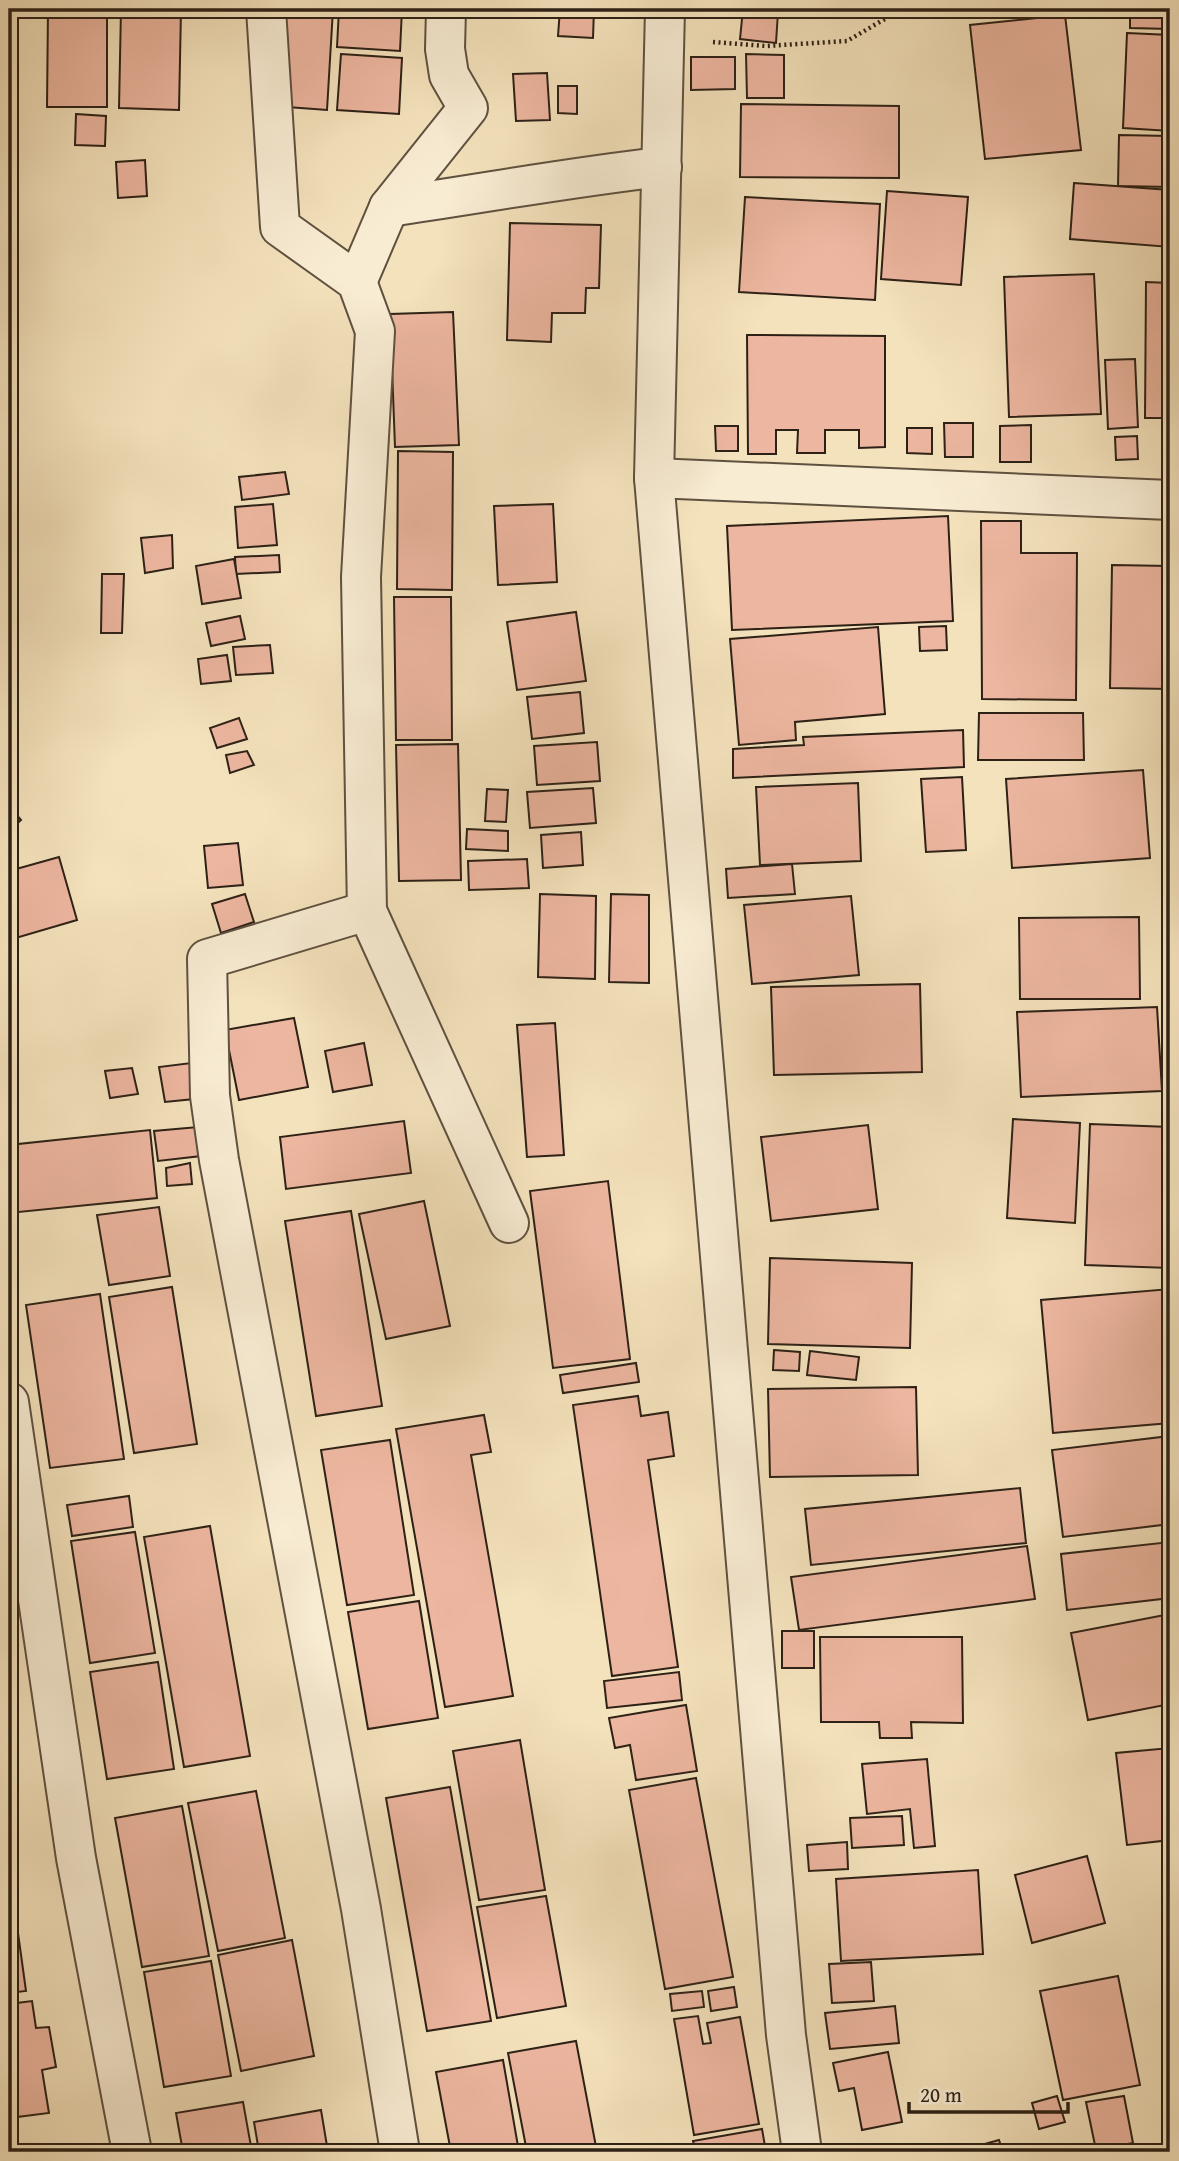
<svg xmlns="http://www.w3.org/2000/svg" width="1179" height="2161" font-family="'Gentium Book Plus',serif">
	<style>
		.building { fill: #edb6a0; stroke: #2d2116; stroke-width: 2 }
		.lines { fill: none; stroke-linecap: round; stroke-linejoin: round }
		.minor-casing { stroke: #5f5140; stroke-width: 42 }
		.path { stroke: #2d2116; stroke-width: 4.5; stroke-dasharray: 2 3.5; stroke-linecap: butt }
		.minor { stroke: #f8ecd3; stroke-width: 38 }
	</style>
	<rect width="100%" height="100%" fill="#f4e2bc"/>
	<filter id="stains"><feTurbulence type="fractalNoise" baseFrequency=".00286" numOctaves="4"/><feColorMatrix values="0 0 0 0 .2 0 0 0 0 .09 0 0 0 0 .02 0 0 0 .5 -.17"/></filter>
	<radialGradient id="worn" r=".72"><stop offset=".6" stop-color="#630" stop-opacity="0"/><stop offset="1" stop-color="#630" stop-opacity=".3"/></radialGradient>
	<g class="building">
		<path d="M48,9H107V107H47Z"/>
		<path d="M121,9H181L179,110L119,108Z"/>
		<path d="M281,9H333L327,110L274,106Z"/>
		<path d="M339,9H402L400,51L337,47Z"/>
		<path d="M560,9H594L593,38L558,36Z"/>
		<path d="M743,9L778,12L776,43L740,39Z"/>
		<path d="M769,9H880V18Z"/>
		<path d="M1130,9H1170V29L1130,28Z"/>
		<path d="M1065,15L1081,150L985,159L970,25Z"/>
		<path d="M1127,33L1170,35V131L1123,128Z"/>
		<path d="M341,54L402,58L399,114L337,110Z"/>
		<path d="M746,54L784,55V98H747Z"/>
		<path d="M691,57H735V89L691,90Z"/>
		<path d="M547,73L550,120L516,121L513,74Z"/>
		<path d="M558,86H577V114L558,113Z"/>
		<path d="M741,104L899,106V178L740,177Z"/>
		<path d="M76,114L106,116L105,146L75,145Z"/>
		<path d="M1119,135L1170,136V187L1118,186Z"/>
		<path d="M145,160L147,196L118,198L116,162Z"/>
		<path d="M1074,183L1170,190V247L1070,239Z"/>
		<path d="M887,191L968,197L961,285L881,279Z"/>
		<path d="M745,197L880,204L875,300L739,292Z"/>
		<path d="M510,223L601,225L599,288H586L585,313H552L551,342L507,340Z"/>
		<path d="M1094,274L1101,414L1009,417L1004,277Z"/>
		<path d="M1146,282L1170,283V418H1145Z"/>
		<path d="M453,312L459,445L395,447L390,314Z"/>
		<path d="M747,335L885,336V447L859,448V430H825V453H797L798,430H776V454H748Z"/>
		<path d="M1135,359L1138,427L1108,429L1105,360Z"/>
		<path d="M944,423H973V457H945Z"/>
		<path d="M1031,425V462H1000V426Z"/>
		<path d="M715,426H738V451H716Z"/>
		<path d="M907,428H932V454L907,453Z"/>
		<path d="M1137,436L1138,459L1116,460L1115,437Z"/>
		<path d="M398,451L453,452L452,590L397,589Z"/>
		<path d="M285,472L289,494L242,500L239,477Z"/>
		<path d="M273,504L277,545L238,548L235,507Z"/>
		<path d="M553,504L557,582L498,585L494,506Z"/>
		<path d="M948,516L953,621L732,630L727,526Z"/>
		<path d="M981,521H1021V553H1077L1076,700L982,699Z"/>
		<path d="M172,535L173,568L145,573L141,538Z"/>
		<path d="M279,555L280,572L236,574L235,557Z"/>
		<path d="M234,559L241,598L202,604L196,566Z"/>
		<path d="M1112,565L1170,566V689L1110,688Z"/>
		<path d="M102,574H124L122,633H101Z"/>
		<path d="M9,578H11L14,630H9Z"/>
		<path d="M394,597H451L452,740H396Z"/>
		<path d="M576,612L586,681L517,690L507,622Z"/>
		<path d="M240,616L245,639L211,646L206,623Z"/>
		<path d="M946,626L947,650L920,651L919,627Z"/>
		<path d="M878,627L885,714L795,722L796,740L739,745L730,639Z"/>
		<path d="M270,645L273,673L236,675L233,647Z"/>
		<path d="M227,655L231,681L201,684L198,659Z"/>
		<path d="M580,692L584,733L532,739L527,697Z"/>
		<path d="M979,713H1083L1084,760H978Z"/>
		<path d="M239,718L247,739L217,748L210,728Z"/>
		<path d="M963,730L964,767L733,778V749L804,745L803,737Z"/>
		<path d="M597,742L600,781L537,785L534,746Z"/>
		<path d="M458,744L461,880L399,881L396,745Z"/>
		<path d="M247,751L254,765L230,773L226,755Z"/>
		<path d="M1143,770L1150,858L1012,868L1006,779Z"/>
		<path d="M962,777L966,850L926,852L921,779Z"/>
		<path d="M858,783L861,861L760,865L756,787Z"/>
		<path d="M593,788L596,823L530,828L527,792Z"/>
		<path d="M487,789L508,790L506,822L485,821Z"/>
		<path d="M9,806L21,820L9,831Z"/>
		<path d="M467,829L508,831V851L466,849Z"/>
		<path d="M581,832L583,865L543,868L541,835Z"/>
		<path d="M238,843L243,885L208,888L204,846Z"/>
		<path d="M59,857L77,920L9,940V871Z"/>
		<path d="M527,859L529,888L469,890L468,861Z"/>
		<path d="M792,864L795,894L728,898L726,869Z"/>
		<path d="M245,894L254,922L221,933L212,904Z"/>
		<path d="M540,894L596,896L595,979L538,977Z"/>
		<path d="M611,894L649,895V983L609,982Z"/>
		<path d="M851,896L859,975L752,984L744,905Z"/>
		<path d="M1139,917L1140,999H1020L1019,918Z"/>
		<path d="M920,984L922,1072L774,1075L771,987Z"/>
		<path d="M1157,1007L1162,1091L1021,1097L1017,1012Z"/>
		<path d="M294,1018L308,1087L239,1100L225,1030Z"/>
		<path d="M555,1023L564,1155L527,1157L517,1025Z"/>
		<path d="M364,1043L372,1085L333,1092L325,1051Z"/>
		<path d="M191,1063L194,1099L165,1102L159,1067Z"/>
		<path d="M132,1068L138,1094L110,1098L105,1071Z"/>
		<path d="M1013,1119L1080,1123L1075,1223L1007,1218Z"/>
		<path d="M404,1121L411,1173L286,1189L280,1137Z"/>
		<path d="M1090,1124L1170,1127V1268L1085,1265Z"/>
		<path d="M868,1125L878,1209L771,1221L761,1137Z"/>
		<path d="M198,1127L201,1156L158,1161L154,1131Z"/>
		<path d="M150,1130L157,1198L9,1213V1145Z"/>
		<path d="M190,1163L192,1184L167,1186L166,1168Z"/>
		<path d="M608,1181L630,1359L553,1368L530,1191Z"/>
		<path d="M424,1201L450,1326L386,1339L359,1214Z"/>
		<path d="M159,1207L170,1276L109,1285L97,1215Z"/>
		<path d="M351,1211L382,1406L316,1416L285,1221Z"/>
		<path d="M770,1258L912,1263L910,1348L768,1344Z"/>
		<path d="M172,1287L197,1444L134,1453L109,1297Z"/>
		<path d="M1170,1289V1423L1053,1433L1041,1300Z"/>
		<path d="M100,1294L124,1459L50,1468L26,1305Z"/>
		<path d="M774,1350L800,1352L799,1371L773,1370Z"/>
		<path d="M810,1351L859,1357L856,1380L807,1375Z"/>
		<path d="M636,1363L639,1382L563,1393L560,1375Z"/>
		<path d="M916,1387L918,1475L770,1477L768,1389Z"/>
		<path d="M638,1396L641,1416L668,1412L674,1456L648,1460L678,1667L612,1676L573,1405Z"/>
		<path d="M484,1415L491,1452L471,1455L513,1696L445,1707L396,1429Z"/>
		<path d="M1170,1436V1524L1063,1537L1052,1450Z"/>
		<path d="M390,1440L414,1595L347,1605L321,1450Z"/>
		<path d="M1020,1488L1026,1543L811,1565L805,1509Z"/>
		<path d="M129,1496L133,1527L72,1536L67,1505Z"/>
		<path d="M210,1526L250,1756L184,1767L144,1537Z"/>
		<path d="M135,1532L155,1653L90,1663L71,1541Z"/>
		<path d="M1170,1542V1598L1067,1610L1061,1554Z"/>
		<path d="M1027,1546L1035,1599L799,1630L791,1577Z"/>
		<path d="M419,1601L438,1718L368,1729L348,1612Z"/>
		<path d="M1170,1614V1704L1088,1720L1071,1633Z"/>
		<rect x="782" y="1631" width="32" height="37"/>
		<path d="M820,1637H962L963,1723L911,1722L912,1738H880L879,1722H821Z"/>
		<path d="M158,1662L174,1769L107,1779L90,1672Z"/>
		<path d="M679,1672L682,1700L607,1708L604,1681Z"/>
		<path d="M686,1705L697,1771L636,1780L630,1745L615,1748L609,1718Z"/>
		<path d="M520,1740L545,1890L479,1900L453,1751Z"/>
		<path d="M1170,1748V1840L1127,1845L1116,1753Z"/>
		<path d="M927,1759L935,1846L914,1848L910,1809L867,1814L862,1764Z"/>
		<path d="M696,1778L733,1977L665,1989L629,1790Z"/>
		<path d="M450,1787L491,2021L427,2031L386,1798Z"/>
		<path d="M256,1791L285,1938L218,1951L188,1803Z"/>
		<path d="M182,1806L209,1956L142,1967L115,1818Z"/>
		<path d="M902,1816L904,1845L852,1848L850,1818Z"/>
		<path d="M847,1842L848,1869L809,1871L807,1845Z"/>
		<path d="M1087,1856L1105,1923L1032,1943L1015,1875Z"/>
		<path d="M9,1868L26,1991L9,1993Z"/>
		<path d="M978,1870L983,1954L841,1961L836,1879Z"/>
		<path d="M546,1896L566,2006L497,2018L477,1907Z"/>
		<path d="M292,1940L314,2056L241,2071L218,1955Z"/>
		<path d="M211,1961L231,2076L164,2087L144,1972Z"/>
		<path d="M871,1962L874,2001L832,2003L829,1964Z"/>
		<path d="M1118,1976L1140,2085L1063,2100L1040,1991Z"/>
		<path d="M734,1987L737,2007L711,2011L708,1991Z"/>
		<path d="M702,1991L704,2007L672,2011L670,1994Z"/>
		<path d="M32,2001L36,2028L49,2027L56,2067L42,2070L49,2113L9,2118V2004Z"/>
		<path d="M895,2006L899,2043L830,2049L825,2013Z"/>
		<path d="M698,2016L703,2044L711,2043L707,2023L740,2017L759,2124L694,2135L674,2019Z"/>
		<path d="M576,2041L597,2152H527L508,2053Z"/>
		<path d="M888,2052L902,2122L862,2130L854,2088L839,2091L833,2063Z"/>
		<path d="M503,2060L519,2152H451L436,2072Z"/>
		<path d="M1057,2096L1065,2122L1039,2129L1032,2103Z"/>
		<path d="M1124,2096L1133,2143L1096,2150L1086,2102Z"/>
		<path d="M243,2102L252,2152H183L176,2113Z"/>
		<path d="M321,2110L328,2152H259L254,2122Z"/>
		<path d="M762,2129L766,2152H696L693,2141Z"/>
		<path d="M999,2140L1003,2152H956Z"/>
	</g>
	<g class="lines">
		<defs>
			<g id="minor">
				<path d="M266,9L280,227L357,282L375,331L361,577L367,911L509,1223"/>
				<path d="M665,9L654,478L786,2035L802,2152"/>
				<path d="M389,207C480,194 570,177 662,167"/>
				<path d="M357,282L389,207L468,108L449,75L445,49L446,9"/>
				<path d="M654,478L1170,500"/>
				<path d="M367,911L207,959L210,1096L219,1160L361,1909L400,2152"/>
				<path d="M9,1402L76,1858L132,2152"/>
			</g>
		</defs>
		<use href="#minor" class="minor-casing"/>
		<path class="path" d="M713,42L766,46L847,41L902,9"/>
		<use href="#minor" class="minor"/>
	</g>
	<rect width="1179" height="2161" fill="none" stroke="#f4e2bc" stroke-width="35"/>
	<rect x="10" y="10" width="1158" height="2140" fill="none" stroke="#2d2116" stroke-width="3.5"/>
	<rect x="18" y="18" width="1144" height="2126" fill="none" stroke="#2d2116" stroke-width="2"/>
	<path d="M909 2102v10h159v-10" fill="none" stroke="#2d2116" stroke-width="3.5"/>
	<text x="920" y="2102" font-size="21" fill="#2d2116" stroke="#f8ecd3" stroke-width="5" paint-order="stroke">20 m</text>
	<rect width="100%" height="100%" filter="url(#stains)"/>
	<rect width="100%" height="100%" fill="url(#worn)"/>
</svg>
